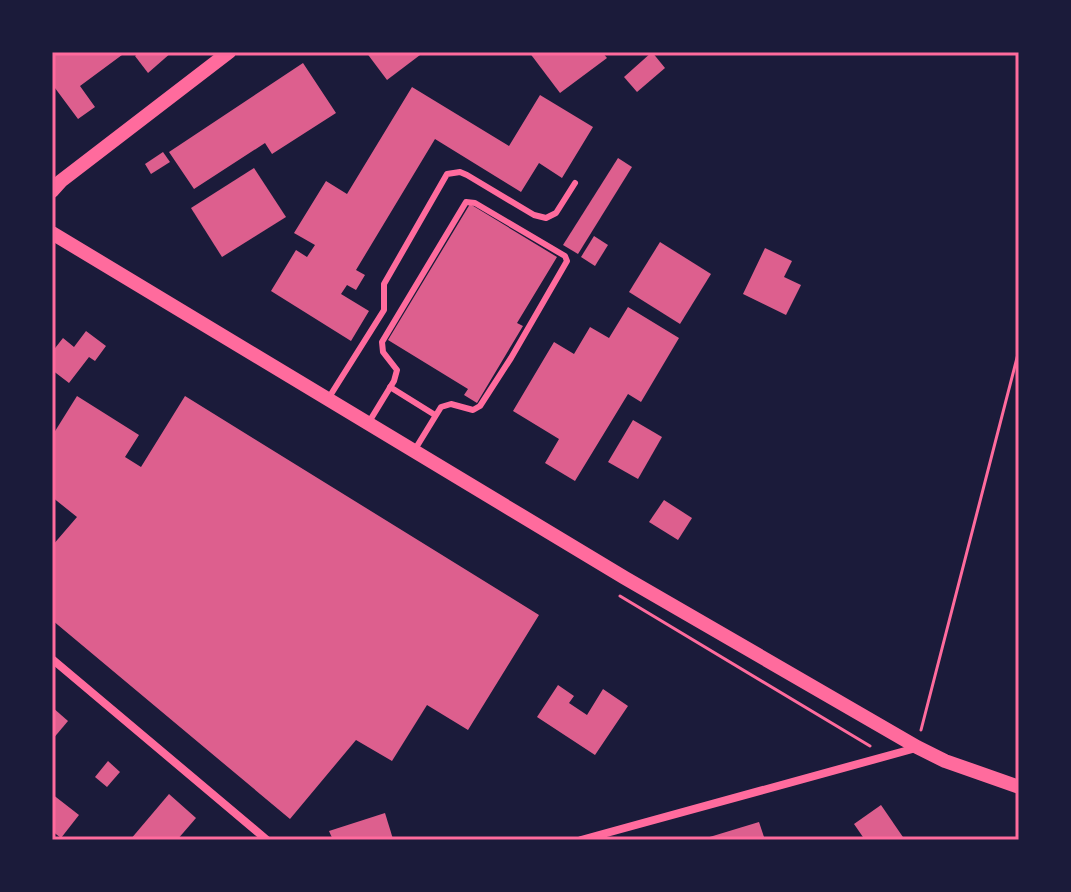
<svg xmlns="http://www.w3.org/2000/svg" width="1071" height="892" font-family="'PT Sans',sans-serif">
	<style>
		.building { fill: #dd5f8e }
		.lines { fill: none; stroke-linecap: round; stroke-linejoin: round }
		.path { stroke: #ff6b9d; stroke-width: 3 }
		.service { stroke: #ff6b9d; stroke-width: 6 }
		.minor { stroke: #ff6b9d; stroke-width: 8 }
		.tertiary { stroke: #ff6b9d; stroke-width: 14 }
		.neatline { fill: none; stroke: #ff6b9d; stroke-width: 3 }
	</style>
	<rect width="100%" height="100%" fill="#1b1b3a"/>
	<g class="building">
		<path d="M52,52H126L80,86L95,107L78,119L52,84Z"/>
		<path d="M140,52H172L148,73L135,56Z"/>
		<path d="M366,52H424L387,80Z"/>
		<path d="M529,52H602L607,58L560,93Z"/>
		<path d="M652,52L665,68L637,92L624,77Z"/>
		<path d="M303,63L336,113L272,154L265,143L194,189L169,152Z"/>
		<path d="M412,87L509,146L540,95L593,127L562,178L539,163L521,192L435,139L356,270L365,275L356,290L347,285L341,294L369,311L351,341L271,291L296,250L307,257L315,245L294,233L326,181L347,194Z"/>
		<path d="M163,152L170,162L151,174L145,164Z"/>
		<path d="M618,158L632,167L578,254L563,245Z"/>
		<path d="M254,168L286,217L222,257L191,208Z"/>
		<path d="M470,204L557,257L517,323L523,326L477,403L464,395L468,389L388,340Z"/>
		<path d="M594,236L608,245L595,266L581,257Z"/>
		<path d="M660,242L711,274L680,324L629,292Z"/>
		<path d="M765,248L792,261L784,277L801,285L786,315L743,294Z"/>
		<path d="M628,307L679,338L641,402L628,394L575,481L545,463L559,439L513,411L554,342L574,354L590,327L609,338Z"/>
		<path d="M86,331L106,346L95,361L89,357L69,383L52,370V352L63,338L74,347Z"/>
		<path d="M77,396L139,435L125,457L141,467L185,396L539,615L468,730L427,705L392,761L356,740L290,819L52,620V546L77,517L52,497V436Z"/>
		<path d="M633,420L662,437L638,479L608,462Z"/>
		<path d="M664,500L692,518L678,540L649,522Z"/>
		<path d="M558,685L574,696L569,703L587,715L603,689L628,706L595,755L537,717Z"/>
		<path d="M52,707L68,721L52,740Z"/>
		<path d="M108,761L120,772L107,787L95,777Z"/>
		<path d="M52,794L79,815L61,838L52,831Z"/>
		<path d="M169,794L196,818L177,840H130Z"/>
		<path d="M881,805L905,840H865L854,824Z"/>
		<path d="M385,813L393,839L333,840L329,831Z"/>
		<path d="M759,822L765,840H703V839Z"/>
	</g>
	<g class="lines">
		<g class="path">
			<path d="M620,596L870,746"/>
			<path d="M921,730L1019,350"/>
		</g>
		<g class="service">
			<path d="M390,387L435,415"/>
			<path d="M328,399L384,310V284L447,174L460,172L467,175L534,215L546,218L556,213L575,183"/>
			<path d="M369,422L394,381L397,370L383,352L382,342L466,202L475,203L565,256L567,261L511,358L480,406L473,410L451,404L441,407L414,451"/>
		</g>
		<g class="minor">
			<path d="M52,659L267,840"/>
			<path d="M581,840L916,748"/>
		</g>
		<g class="tertiary">
			<path d="M52,191L61,181L229,52"/>
			<path d="M52,233L625,578L917,747L945,761L1019,787"/>
		</g>
	</g>
	<rect width="1071" height="892" fill="none" stroke="#1b1b3a" stroke-width="108"/>
	<rect x="54" y="54" width="963" height="784" class="neatline"/>
</svg>
